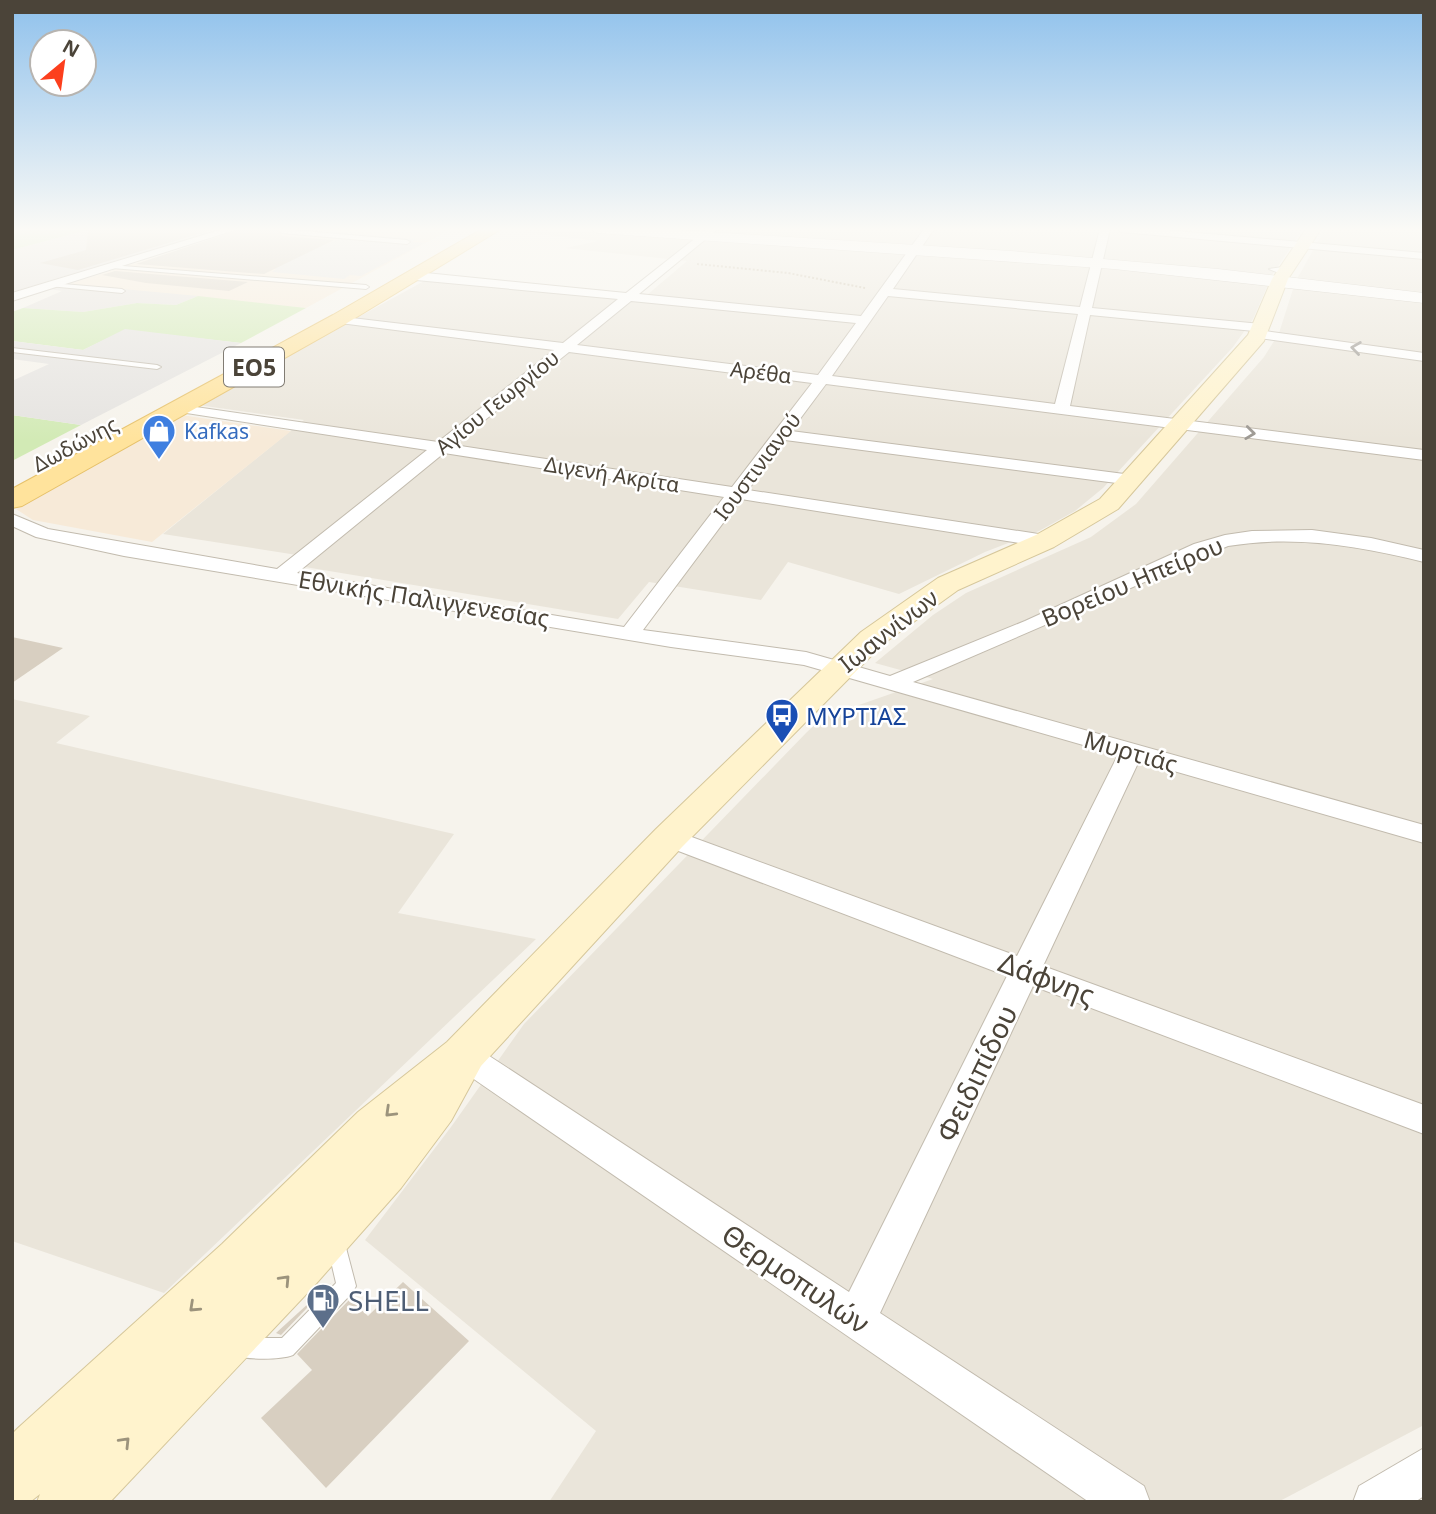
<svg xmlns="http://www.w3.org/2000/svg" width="1436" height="1514" font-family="'Noto Sans',sans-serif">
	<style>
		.residential { fill: #eae5da }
		.commercial { fill: #f7ead8 }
		.industrial { fill: #e6e2dd }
		.green { fill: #d2eab5 }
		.parking { fill: #e5e3e0 }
		.building { fill: #d8cfc1 }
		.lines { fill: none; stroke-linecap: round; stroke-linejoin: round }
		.service-casing { stroke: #c2bbae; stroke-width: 2 }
		.minor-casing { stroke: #c2bbae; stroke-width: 2 }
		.tertiary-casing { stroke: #c2bbae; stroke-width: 1 }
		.secondary-casing { stroke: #d6c79b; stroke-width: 2 }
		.primary-casing { stroke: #e6c16a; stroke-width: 2 }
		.path { stroke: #c4b79f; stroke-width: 2; stroke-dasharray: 2 2; stroke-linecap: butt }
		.service { fill: #fff; fill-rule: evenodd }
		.minor { fill: #fff; fill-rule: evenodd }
		.tertiary { fill: #fff; fill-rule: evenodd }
		.secondary { fill: #fff3cd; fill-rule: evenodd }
		.primary { fill: #ffe39c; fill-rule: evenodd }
		.oneway { stroke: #9c9892 }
		.oneway2 { stroke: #9c937c }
		.labels { text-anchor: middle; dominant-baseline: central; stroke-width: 5; stroke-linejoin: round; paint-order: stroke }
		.far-street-label { font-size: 21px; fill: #4b4439; stroke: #fff }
		.far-shop-label { font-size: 21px; fill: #366cbe; stroke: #fff; text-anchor: start }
		.shield { fill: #fff; stroke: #817c74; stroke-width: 2 }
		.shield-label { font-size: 23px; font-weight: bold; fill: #4b4439 }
		.street-label { font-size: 24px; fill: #4b4439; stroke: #fff }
		.transit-label { font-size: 24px; fill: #164399; stroke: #fff; text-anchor: start }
		.near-street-label { font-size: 28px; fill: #4b4439; stroke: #fff }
		.near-service-label { font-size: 28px; fill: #4e5e75; stroke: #fff; text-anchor: start }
	</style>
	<rect width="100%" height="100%" fill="#f6f3ec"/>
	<g class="residential">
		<path d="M526,229L781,242L1270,280L1253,319L1233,347L1103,488L1075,511L1039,531L985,552L899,594L788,562L761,600L649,582L618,619L305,567L316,558L163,534L304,420L198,405L426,280L640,301L687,261L565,248L599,241L521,232Z"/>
		<path d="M617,229H1303L1272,275L908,245Z"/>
		<path d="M1325,229H1424V296L1297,279Z"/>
		<path d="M1295,283L1424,300V1425L1278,1502H549L596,1431L365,1240L451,1127L524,1024L807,732L822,718L933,679L875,663L933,615L966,593L1091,537L1136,504L1264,357L1279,333Z"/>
		<path d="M12,699L90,716L56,743L454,834L398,913L536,939L164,1293L12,1241Z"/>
	</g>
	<g class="commercial">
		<path d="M244,229H451L306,308L69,284Z"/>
		<path d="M181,415L291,431L152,542L33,520L16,509Z"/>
	</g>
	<g class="industrial">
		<path d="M91,229H221L12,292V250Z"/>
		<path d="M69,284L198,296L176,305L137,303L83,312L23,308L62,291L50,289Z"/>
	</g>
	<g class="green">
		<path d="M12,229H91L12,250Z"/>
		<path d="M198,296L306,308L241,343L125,330L83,350L12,341V312L23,308L83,312L137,303L176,305Z"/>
		<path d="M12,415L81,425L12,461Z"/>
	</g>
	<g class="parking">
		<path d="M301,229L416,239L412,242L424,243L361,276L350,275L344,279L272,272L276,269L267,268L339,239L289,234Z"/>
		<path d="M125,329L241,343L81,425L12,415V381L49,364L12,359V341L83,350Z"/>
	</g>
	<g class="building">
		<path d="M88,229H215L78,270L40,263L86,250Z"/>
		<path d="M241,229H278L282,236L334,240L264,274L136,264Z"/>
		<path d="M115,271L248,282L229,291L146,283L102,275Z"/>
		<path d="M12,637L63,648L12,683Z"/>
		<path d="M332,1282L281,1335L276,1333Z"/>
		<path d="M403,1282L469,1341L326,1488L261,1418L312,1370L297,1354L350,1299L368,1316Z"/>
	</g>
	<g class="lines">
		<defs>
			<g id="service">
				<path d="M281,229L407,240L410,242L407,244L282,233L279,231Z"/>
				<path d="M110,265L366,285L369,287L366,289L112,268Z"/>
				<path d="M1290,266V268L1280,270L1286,272L1284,275L1269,269Z"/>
				<path d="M51,283L122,289L125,291L122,293L49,286Z"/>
				<path d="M12,348L157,365L161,367L157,369L12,352Z"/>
				<path d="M336,1235L343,1238L345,1244L356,1286L353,1292L293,1355C280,1360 248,1360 235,1355L232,1348L235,1341L242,1338H282L336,1283L327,1244L329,1238Z"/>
			</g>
			<g id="minor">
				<path d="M223,229H238L12,301V293Z"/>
				<path d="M707,229H718L639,294L861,316L924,229H934L893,289L1080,307L1100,229H1110L1092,308L1261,324L1268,328L1265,331L1424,353V361L1259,338L1254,337V331L1090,315L1070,406L1424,450V460L826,384L791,431L1132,475L1141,480L1132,485L785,440L748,490L1045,535L1054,541L1045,547L741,499L643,630L806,652L890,676L1025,621L1194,544L1225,535L1252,531L1312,530L1371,538L1424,550V562C1359,546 1295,535 1228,546L913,682L1424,825V843L1139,761L1043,966L1424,1105V1134L1033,986L880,1313L1144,1486L1150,1502H1089L452,1064L447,1055L452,1046L463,1042L474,1046L849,1292L1007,976L660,844L656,838L660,832L669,829L678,832L1017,956L1118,755L804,665L671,647L124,556L36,537L12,526V514L48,529L277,569L427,450L180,412L175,410V404L438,442L554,350L340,323L335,322V316L563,343L618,299L416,280L410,276L416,272L626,293ZM888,296L1078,314L1055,404L832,376ZM631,301L856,323L818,375L577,345ZM569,352L812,383L732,487L454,445ZM444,453L724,497L624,627L297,573Z"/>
				<path d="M1117,229H1153L1424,253V259L1122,232Z"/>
				<path d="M1424,1448V1496L1415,1502H1353L1359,1486Z"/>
			</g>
			<path id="tertiary" d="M590,229H661L1011,251L1218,269L1424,293V303L1114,269L597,233Z"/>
			<path id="secondary" d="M1306,229H1321L1288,279L1264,341L1118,509L1054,547L958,590L883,644L682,847L481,1066L451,1121L401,1188L314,1286L110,1502H37L40,1494L30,1502H12V1434L18,1428L222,1244L358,1112L447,1042L656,829L861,632L938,578L1036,535L1100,499L1248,335L1272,279Z"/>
			<path id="primary" d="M482,229H501L347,323L22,506L12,508V489L333,315Z"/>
		</defs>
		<use href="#service" class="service-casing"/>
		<use href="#minor" class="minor-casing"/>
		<use href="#tertiary" class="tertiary-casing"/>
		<use href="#secondary" class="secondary-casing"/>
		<use href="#primary" class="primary-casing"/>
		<path class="path" d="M697,264L788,273L865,288"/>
		<use href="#service" class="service"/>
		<use href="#minor" class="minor"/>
		<use href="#tertiary" class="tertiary"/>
		<use href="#secondary" class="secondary"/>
		<use href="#primary" class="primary"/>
	</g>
	<defs><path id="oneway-chevron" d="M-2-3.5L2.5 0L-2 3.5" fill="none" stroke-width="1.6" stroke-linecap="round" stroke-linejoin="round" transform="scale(1.75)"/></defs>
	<g class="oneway">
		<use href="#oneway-chevron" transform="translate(1356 348) rotate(-172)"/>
		<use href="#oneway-chevron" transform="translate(1250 433) rotate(7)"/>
	</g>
	<g class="oneway2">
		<use href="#oneway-chevron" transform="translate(390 1112) rotate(136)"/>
		<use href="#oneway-chevron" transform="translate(285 1280) rotate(-47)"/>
		<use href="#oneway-chevron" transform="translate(194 1307) rotate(137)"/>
		<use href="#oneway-chevron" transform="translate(125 1442) rotate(-46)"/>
	</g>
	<linearGradient id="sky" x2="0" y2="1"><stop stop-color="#8fc1ec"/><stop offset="0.52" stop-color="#fbfaf6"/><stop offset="1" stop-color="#fbfaf6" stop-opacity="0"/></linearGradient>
	<rect width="1436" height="441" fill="url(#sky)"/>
	<defs>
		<symbol id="shop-pin" viewBox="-11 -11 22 30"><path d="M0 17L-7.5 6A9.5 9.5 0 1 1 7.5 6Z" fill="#3f7fe0" stroke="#fff"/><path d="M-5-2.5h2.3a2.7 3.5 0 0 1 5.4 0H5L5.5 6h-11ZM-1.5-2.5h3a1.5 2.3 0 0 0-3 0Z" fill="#fff"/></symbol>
		<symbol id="bus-pin" viewBox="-11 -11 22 30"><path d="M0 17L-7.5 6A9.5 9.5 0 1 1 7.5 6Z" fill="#1a4fb4" stroke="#fff"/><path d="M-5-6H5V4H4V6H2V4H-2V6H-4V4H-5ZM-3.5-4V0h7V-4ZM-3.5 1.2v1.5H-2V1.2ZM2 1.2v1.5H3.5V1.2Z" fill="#fff"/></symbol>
		<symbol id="fuel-pin" viewBox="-11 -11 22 30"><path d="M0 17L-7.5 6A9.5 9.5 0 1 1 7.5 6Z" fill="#5c6f8a" stroke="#fff"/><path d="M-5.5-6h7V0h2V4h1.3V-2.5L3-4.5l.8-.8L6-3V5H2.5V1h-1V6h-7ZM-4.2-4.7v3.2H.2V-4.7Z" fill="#fff"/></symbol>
	</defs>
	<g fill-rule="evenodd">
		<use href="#shop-pin" x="140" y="412" width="38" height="52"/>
		<use href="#bus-pin" x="763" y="696" width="38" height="52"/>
		<use href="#fuel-pin" x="304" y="1281" width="38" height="52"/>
	</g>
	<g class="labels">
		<g class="far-street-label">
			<text transform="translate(761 372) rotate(7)">Αρέθα</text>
			<text transform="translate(497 402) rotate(-39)">Αγίου Γεωργίου</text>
			<text transform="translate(75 444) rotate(-28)">Δωδώνης</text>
			<text transform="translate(757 466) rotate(-53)">Ιουστινιανού</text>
			<text transform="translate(612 474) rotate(9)">Διγενή Ακρίτα</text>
		</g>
		<g class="far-shop-label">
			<text x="184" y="431">Kafkas</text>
		</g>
		<rect class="shield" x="224" y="347.5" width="60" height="39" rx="5"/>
		<g class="shield-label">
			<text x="254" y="367">ΕΟ5</text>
		</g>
		<g class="street-label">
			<text transform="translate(1132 581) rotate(-23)">Βορείου Ηπείρου</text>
			<text transform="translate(424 598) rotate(9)">Εθνικής Παλιγγενεσίας</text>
			<text transform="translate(888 630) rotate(-38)">Ιωαννίνων</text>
			<text transform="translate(1131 751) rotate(16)">Μυρτιάς</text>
		</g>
		<g class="transit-label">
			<text x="806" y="715">ΜΥΡΤΙΑΣ</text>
		</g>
		<g class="near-street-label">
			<text transform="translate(1047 978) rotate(21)">Δάφνης</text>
			<text transform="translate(976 1073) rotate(-64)">Φειδιπίδου</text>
			<text transform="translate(796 1278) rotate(34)">Θερμοπυλών</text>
		</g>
		<g class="near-service-label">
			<text x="348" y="1300">SHELL</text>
		</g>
	</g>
	<rect width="1436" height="1514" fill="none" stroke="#4b4439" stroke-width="28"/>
	<g transform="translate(63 63) rotate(29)"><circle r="33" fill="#ffffff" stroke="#b7b4b0" stroke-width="2"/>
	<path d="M0-5L12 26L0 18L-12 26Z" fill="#fc3f1d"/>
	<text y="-10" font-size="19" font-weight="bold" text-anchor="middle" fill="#4b4439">N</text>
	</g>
</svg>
